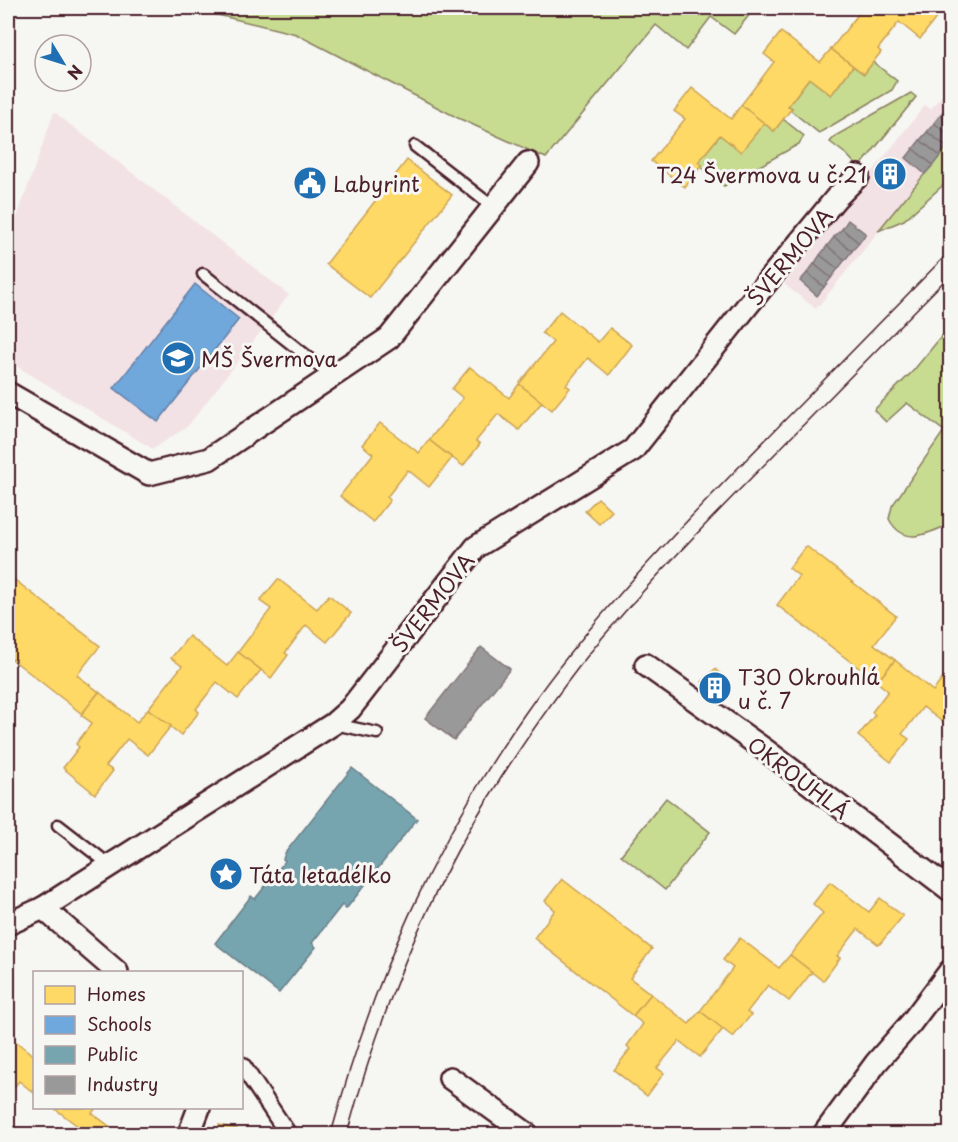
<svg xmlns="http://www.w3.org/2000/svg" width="958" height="1142" font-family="'Playpen Sans',sans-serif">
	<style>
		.built { fill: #f3e2e5 }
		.green { fill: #c7db91; stroke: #887d5e; stroke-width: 1.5 }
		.homes { fill: #ffd966; stroke: #c9a154; stroke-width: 1.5 }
		.schools { fill: #6fa8dc; stroke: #647fa7; stroke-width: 1.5 }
		.public { fill: #76a5af; stroke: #697d87; stroke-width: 1.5 }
		.industry { fill: #999; stroke: #817478; stroke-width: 1.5 }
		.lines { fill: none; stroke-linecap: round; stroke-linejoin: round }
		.service-casing { stroke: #4a1f2b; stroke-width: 15 }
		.pedestrian-casing { stroke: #4a1f2b; stroke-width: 20 }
		.minor-casing { stroke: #4a1f2b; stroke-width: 26 }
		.service { stroke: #f6f6f2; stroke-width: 10 }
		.pedestrian { stroke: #f6f6f2; stroke-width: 15 }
		.minor { stroke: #f6f6f2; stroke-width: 21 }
		.tram { stroke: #4a1f2b; stroke-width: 1.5 }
		.labels { text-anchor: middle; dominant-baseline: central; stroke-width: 6; stroke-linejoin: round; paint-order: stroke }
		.poi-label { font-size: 21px; fill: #4a1f2b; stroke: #f6f6f2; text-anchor: start }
		.street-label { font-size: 21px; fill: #4a1f2b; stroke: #f6f6f2 }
	</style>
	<rect width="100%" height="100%" fill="#f6f6f2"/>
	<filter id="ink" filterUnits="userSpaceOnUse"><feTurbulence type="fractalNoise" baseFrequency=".0167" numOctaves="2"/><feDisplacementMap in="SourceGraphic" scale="12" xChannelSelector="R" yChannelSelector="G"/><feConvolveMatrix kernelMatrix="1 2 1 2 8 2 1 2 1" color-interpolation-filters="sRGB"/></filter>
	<g filter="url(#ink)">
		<g class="built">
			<path d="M950,85V143L816,309L784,284L925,105L931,109Z"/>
			<path d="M54,112L289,295L188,426L153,449L8,361V243Z"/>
		</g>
		<g class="green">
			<path d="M189,8H755L734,34L711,17L686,50L656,25L546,158L458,118L296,34Z"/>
			<path d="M873,62L897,81L892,90L819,133L790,110L792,108L788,106L809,78L831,95L853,66L864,74Z"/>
			<path d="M911,93L916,97L859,168L847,155L830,142L835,136Z"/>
			<path d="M783,119L804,136L799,144L724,186L701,167L702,165L698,162L720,135L741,151L764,123L774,131Z"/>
			<path d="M950,143V179L904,220L878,231Z"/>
			<path d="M950,326V524C927,534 904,547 889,519L892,506L944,431L907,403L886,422L874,410L913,371Z"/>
			<path d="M666,798L710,832L665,890L621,855Z"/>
		</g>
		<g class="homes">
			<path d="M863,8H941L943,9L920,39L899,22L878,49L881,52L864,74L831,49Z"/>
			<path d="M781,32L820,62L831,49L853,66L831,95L809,78L788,106L792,108L774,131L741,105L774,62L764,54Z"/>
			<path d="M692,88L731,119L741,105L764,123L741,152L720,135L698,162L702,165L685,187L651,161L685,119L674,111Z"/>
			<path d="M407,160L452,195L370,298L326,264Z"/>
			<path d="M560,311L598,342L610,328L632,345L609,375L588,358L566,385L570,388L552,410L519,384L553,342L542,333Z"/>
			<path d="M470,367L509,398L519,384L542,402L519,430L498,414L476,441L480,444L463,466L429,440L463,398L452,389Z"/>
			<path d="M380,423L419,453L429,440L452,458L429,487L408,470L387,497L390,500L373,522L340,496L373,454L362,445Z"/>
			<path d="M598,498L612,511L599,524L585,511Z"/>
			<path d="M806,546L896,616L874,644L895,660L877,682L777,605L799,576L789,568Z"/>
			<path d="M11,577L100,646L77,675L99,692L82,714L8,656V581Z"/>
			<path d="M278,579L317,609L329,595L351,613L327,642L306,625L285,653L288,655L271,678L238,652L271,609L260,601Z"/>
			<path d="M189,636L227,666L238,652L261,670L238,699L217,682L196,709L199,712L181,735L148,709L182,666L171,658Z"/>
			<path d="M895,660L933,691L944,677L950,682V715L944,723L923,707L902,734L909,739L891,762L858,736L875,715L872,712L888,691L877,682Z"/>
			<path d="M715,669L728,682L716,695L702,682Z"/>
			<path d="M950,669V682L944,677Z"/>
			<path d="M99,692L137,722L148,709L171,726L148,755L127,739L106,766L113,771L95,794L63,768L79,747L76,744L92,723L81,715Z"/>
			<path d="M562,879L652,949L630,978L651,994L633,1016L534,938L555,910L545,901Z"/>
			<path d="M830,882L869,912L880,898L903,916L879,945L858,929L837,956L840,958L823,981L790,955L823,913L813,904Z"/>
			<path d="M740,938L779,968L790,955L812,972L789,1001L768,985L747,1012L751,1015L733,1037L700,1011L733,968L723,960Z"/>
			<path d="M651,994L689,1024L700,1011L723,1029L700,1057L679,1041L657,1068L664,1073L647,1096L614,1070L630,1049L627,1046L643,1024L633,1016Z"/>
			<path d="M8,1035L34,1056V1093L19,1081L8,1095Z"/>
			<path d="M54,1108H96L92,1113L113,1129L110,1134H73L79,1127Z"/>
			<path d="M219,1125L237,1129L236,1134H216Z"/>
		</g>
		<path class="schools" d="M195,284L239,319L158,422L114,388Z"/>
		<path class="public" d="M352,768L417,819L346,909L342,905L312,943L316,947L279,993L215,943L251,896L255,899L285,861L283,859L285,853Z"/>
		<g class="industry">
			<path d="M949,105L950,107V121L941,114Z"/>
			<path d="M941,114L950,121V136L934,123Z"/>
			<path d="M934,123L950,136V143L947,147L927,132Z"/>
			<path d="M927,132L947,147L940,156L920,140Z"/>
			<path d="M920,140L940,156L933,165L913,149Z"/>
			<path d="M913,149L933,165L925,174L906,158Z"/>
			<path d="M888,161L904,172L893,187L876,175Z"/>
			<path d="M848,220L866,234L859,243L842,229Z"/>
			<path d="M842,229L859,243L852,251L834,237Z"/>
			<path d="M834,237L852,251L845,260L827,246Z"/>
			<path d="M827,246L845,260L838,269L820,255Z"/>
			<path d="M820,255L838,269L831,278L814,264Z"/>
			<path d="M814,264L831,278L824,287L807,273Z"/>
			<path d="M807,273L824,287L817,296L800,281Z"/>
			<path d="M481,647L510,669L454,740L425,718Z"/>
		</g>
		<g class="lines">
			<defs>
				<g id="service">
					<path d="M415,146L493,207"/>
					<path d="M203,274L332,376"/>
					<path d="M334,724L377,733"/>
					<path d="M58,825L111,866"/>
				</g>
				<path id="pedestrian" d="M242,1065L288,1134"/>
				<g id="minor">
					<path d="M8,393L149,474L209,459L389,338L528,163"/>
					<path d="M646,665L768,752L950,890"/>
					<path d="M43,908L117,972"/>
					<path d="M8,924L43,908L333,724L350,709L476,547L633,450L748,305L836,198L858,176"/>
					<path d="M450,1078L527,1134"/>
					<path d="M189,1134L199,1108"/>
					<path d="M824,1134L876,1063L911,1023L950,971"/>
				</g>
			</defs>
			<use href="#service" class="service-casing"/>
			<use href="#pedestrian" class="pedestrian-casing"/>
			<use href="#minor" class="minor-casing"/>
			<use href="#service" class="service"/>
			<use href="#pedestrian" class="pedestrian"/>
			<use href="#minor" class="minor"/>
			<g class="tram">
				<path d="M331,1134C373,979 433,844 526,712C586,626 658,551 731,475C804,400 877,326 950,251"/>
				<path d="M347,1134C379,1018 423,902 487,800C522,744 560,689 602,638C654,577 710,519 767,462C828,399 889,337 950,275"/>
			</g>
		</g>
	</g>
	<defs>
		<symbol id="building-disc" viewBox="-11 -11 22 22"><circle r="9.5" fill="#1f6fb2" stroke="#f6f6f2"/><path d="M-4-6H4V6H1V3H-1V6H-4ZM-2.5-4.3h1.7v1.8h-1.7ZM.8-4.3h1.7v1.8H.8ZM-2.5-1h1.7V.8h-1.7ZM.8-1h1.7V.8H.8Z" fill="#fff"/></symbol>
		<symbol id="civic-disc" viewBox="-11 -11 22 22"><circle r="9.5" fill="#1f6fb2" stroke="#f6f6f2"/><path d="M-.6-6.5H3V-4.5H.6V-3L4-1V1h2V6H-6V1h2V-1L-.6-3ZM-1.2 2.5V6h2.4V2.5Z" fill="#fff"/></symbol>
		<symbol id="school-disc" viewBox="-11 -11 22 22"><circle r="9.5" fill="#1f6fb2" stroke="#f6f6f2"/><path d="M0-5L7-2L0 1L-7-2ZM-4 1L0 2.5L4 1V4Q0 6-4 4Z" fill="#fff"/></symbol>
		<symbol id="sight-disc" viewBox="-11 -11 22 22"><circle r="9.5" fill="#1f6fb2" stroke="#f6f6f2"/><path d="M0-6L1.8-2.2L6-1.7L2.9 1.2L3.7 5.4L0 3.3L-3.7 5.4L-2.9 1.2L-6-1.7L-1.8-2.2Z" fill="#fff"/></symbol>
	</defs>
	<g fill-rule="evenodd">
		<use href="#building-disc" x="871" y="155" width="38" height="38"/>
		<use href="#civic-disc" x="291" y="164" width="38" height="38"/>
		<use href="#school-disc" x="159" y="339" width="38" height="38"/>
		<use href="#building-disc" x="696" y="669" width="38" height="38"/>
		<use href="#sight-disc" x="207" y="855" width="38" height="38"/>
	</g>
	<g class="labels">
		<g class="poi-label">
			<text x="867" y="174" text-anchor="end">T24 Švermova u č.21</text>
			<text x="333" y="183">Labyrint</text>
			<text x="201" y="358">MŠ Švermova</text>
			<text x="738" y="676">T30 Okrouhlá<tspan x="738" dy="24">u č. 7</tspan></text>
			<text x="249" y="874">Táta letadélko</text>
		</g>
		<g class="street-label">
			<text transform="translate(789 256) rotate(-50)">ŠVERMOVA</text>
			<text transform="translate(432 602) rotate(-52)">ŠVERMOVA</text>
			<text transform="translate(799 777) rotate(37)">OKROUHLÁ</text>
		</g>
	</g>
	<rect width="958" height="1142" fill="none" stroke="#f6f6f2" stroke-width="30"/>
	<rect x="15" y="15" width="928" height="1112" fill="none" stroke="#4a1f2b" stroke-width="2" filter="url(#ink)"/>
	<rect x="33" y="971" width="210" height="138" fill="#f6f6f2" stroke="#b1a0a2" stroke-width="1.5"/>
	<rect x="45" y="986" width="30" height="18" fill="#ffd966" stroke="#b1a0a2" stroke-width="1.5"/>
	<text x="87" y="1001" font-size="18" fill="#4a1f2b">Homes</text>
	<rect x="45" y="1016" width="30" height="18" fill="#6fa8dc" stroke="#b1a0a2" stroke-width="1.5"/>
	<text x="87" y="1031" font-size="18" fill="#4a1f2b">Schools</text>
	<rect x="45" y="1046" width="30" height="18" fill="#76a5af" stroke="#b1a0a2" stroke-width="1.5"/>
	<text x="87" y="1061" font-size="18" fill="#4a1f2b">Public</text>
	<rect x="45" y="1076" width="30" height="18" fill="#999999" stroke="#b1a0a2" stroke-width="1.5"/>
	<text x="87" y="1091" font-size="18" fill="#4a1f2b">Industry</text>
	<g transform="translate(63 63) rotate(128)"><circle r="28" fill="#f6f6f2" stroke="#b1a0a2" stroke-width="1.5"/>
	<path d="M0-4.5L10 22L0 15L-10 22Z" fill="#1f6fb2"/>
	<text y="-9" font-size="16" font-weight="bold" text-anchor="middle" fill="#4a1f2b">N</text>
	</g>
</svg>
